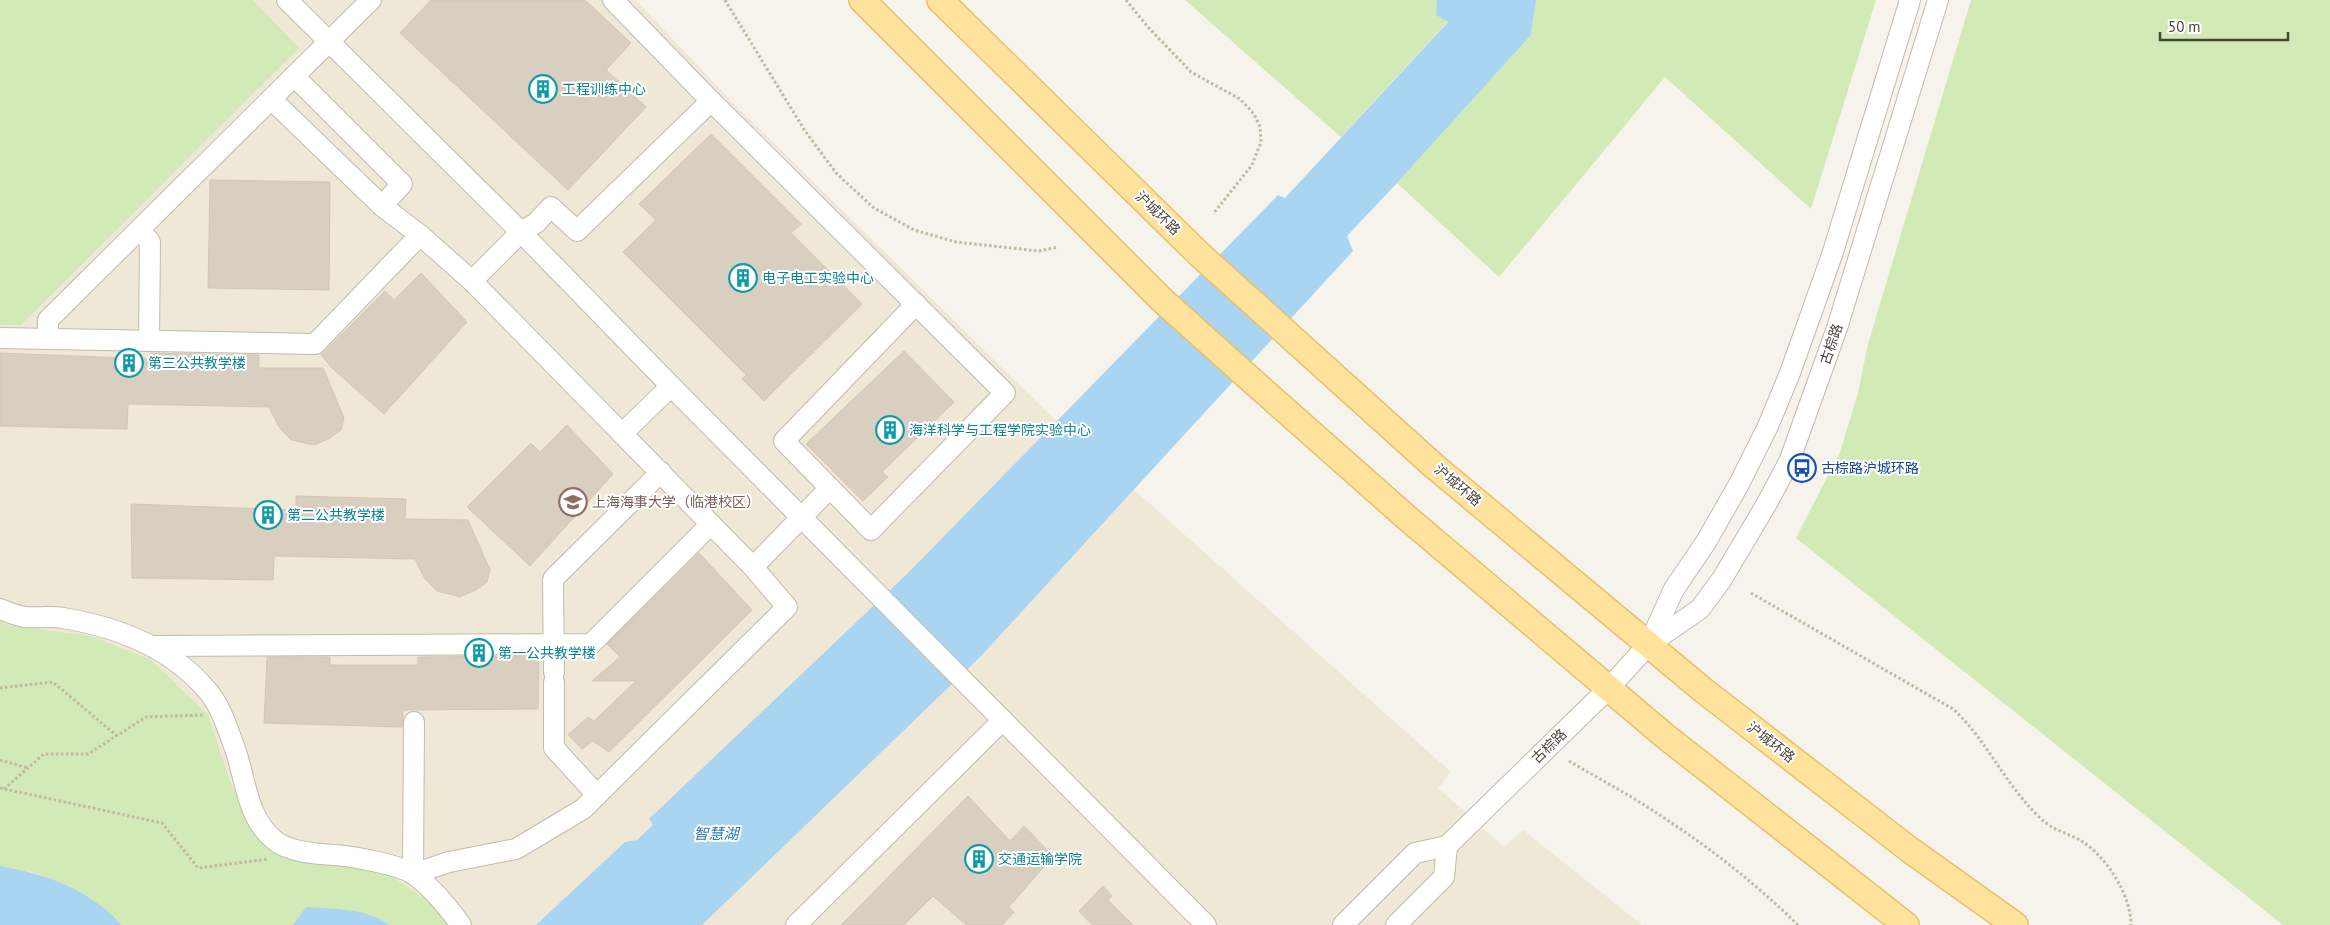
<svg xmlns="http://www.w3.org/2000/svg" width="2330" height="925" font-family="'PT Sans','Noto Sans SC',sans-serif">
	<style>
		.education { fill: #efe8d6 }
		.green { fill: #d2eab5 }
		.water { fill: #a9d4f2 }
		.building { fill: #d8cfc1; stroke: #d3c7b4 }
		.lines { fill: none; stroke-linecap: round; stroke-linejoin: round }
		.minor-casing { stroke: #c2bbae; stroke-width: 22 }
		.major-casing { stroke: #e6c16a; stroke-width: 28 }
		.path { stroke: #c4b79f; stroke-width: 3; stroke-dasharray: 2.5 2.5; stroke-linecap: butt }
		.minor { stroke: #fff; stroke-width: 20 }
		.major { stroke: #ffe39c; stroke-width: 25 }
		.labels { text-anchor: middle; dominant-baseline: central; stroke-width: 4; stroke-linejoin: round; paint-order: stroke }
		.culture-label { font-size: 14px; fill: #0d838f; stroke: #fff; text-anchor: start }
		.street-label { font-size: 14px; fill: #4b4439; stroke: #fff }
		.transit-label { font-size: 14px; fill: #164399; stroke: #fff; text-anchor: start }
		.education-label { font-size: 14px; fill: #785e54; stroke: #fff; text-anchor: start }
		.water-label { font-size: 15px; font-style: italic; fill: #2e7ab2; stroke: #fff }
	</style>
	<rect width="100%" height="100%" fill="#f6f3ec"/>
	<path class="education" d="M0,0H636L733,103L1049,414L1451,772L1438,788L1504,847L1523,830L1642,925H0Z"/>
	<g class="green">
		<path d="M0,0H253L299,48L21,325H0Z"/>
		<path d="M1185,0H1437L1436,15L1448,21L1341,137Z"/>
		<path d="M1536,0H1876L1811,209L1665,77L1499,277L1397,183L1531,35Z"/>
		<path d="M1971,0H2330V925H2283L1796,538L1840,452L1858,393L1868,344Z"/>
		<path d="M0,620L7,625L91,636L151,660L208,715L232,787L258,831L329,863L388,874L437,907L447,925H389L382,920L306,907L293,925H121L116,918L37,873L0,866Z"/>
	</g>
	<g class="water">
		<path d="M1437,0H1536L1531,35L1397,183L1347,236L1353,251L981,656L702,925H536L625,842L637,840L653,825L649,819L908,573L1278,195L1285,198L1448,22L1436,15Z"/>
		<path d="M0,866C38,873 69,882 101,906C109,912 115,917 121,925H0Z"/>
		<path d="M306,907C332,909 368,908 389,925H293Z"/>
	</g>
	<g class="building">
		<path d="M431,0H585L631,43L606,70L646,107L568,190L400,33Z"/>
		<path d="M711,134L801,224L791,233L862,304L764,401L742,379L746,375L623,252L656,220L639,204Z"/>
		<path d="M210,180L330,182L329,290L208,288Z"/>
		<path d="M421,273L467,322L384,414L333,369L321,355L385,291L394,300Z"/>
		<path d="M904,351L954,402L882,472L888,477L863,501L806,444Z"/>
		<path d="M0,353L150,359V353L259,355V368H323L344,418L341,430L330,438L314,445L291,440L279,427L269,407L128,404L127,429L0,426Z"/>
		<path d="M567,425L613,474L530,566L467,507L531,443L540,452Z"/>
		<path d="M296,496L406,499L405,519L468,520L490,570L487,582L476,590L460,597L437,591L425,579L415,559L274,556L273,580L132,578L131,504L296,510Z"/>
		<path d="M699,553L752,610L609,752L593,741L582,749L568,735L588,717L594,721L636,681H592L620,657L607,644Z"/>
		<path d="M539,656L538,709L403,710L402,727L264,723L267,657H330V665H418V657Z"/>
		<path d="M968,796L1010,841L1024,826L1053,856L1009,907L1014,912L1002,925H966L933,896L904,925H841Z"/>
		<path d="M1103,886L1112,896L1108,900L1133,925H1092L1079,911Z"/>
	</g>
	<g class="lines">
		<defs>
			<g id="minor">
				<path d="M287,0L521,232L671,386L1206,925"/>
				<path d="M294,76L402,184L382,206"/>
				<path d="M271,99L382,206L420,235L472,281L753,567L830,488L871,530L1005,393L711,101L613,0"/>
				<path d="M140,230L150,242L149,340"/>
				<path d="M472,281L521,232L536,223L551,207L577,231L711,101"/>
				<path d="M0,338L315,344L420,235"/>
				<path d="M48,338V320L371,0"/>
				<path d="M623,433L671,386"/>
				<path d="M830,488L784,441L916,304"/>
				<path d="M0,609C8,612 17,616 25,617C38,618 50,616 63,618C117,627 169,646 206,689C220,704 227,727 234,746C246,778 246,816 273,839C287,852 316,854 334,855C352,856 401,865 415,875C432,888 448,907 461,925"/>
				<path d="M1649,644L1674,589L1706,542L1739,484L1768,426L1790,373L1832,255L1910,0"/>
				<path d="M153,646L591,644L711,524"/>
				<path d="M554,672L553,579L661,472"/>
				<path d="M554,682V748L597,795"/>
				<path d="M414,722L413,874L449,862L516,849L583,809L787,607L753,567"/>
				<path d="M1447,846L1608,689L1649,644L1700,609L1722,579L1766,505L1789,462L1837,328L1938,0"/>
				<path d="M796,925L1003,720"/>
				<path d="M1343,925L1415,853L1447,846"/>
				<path d="M1396,925L1444,877L1447,846"/>
			</g>
			<g id="major">
				<path d="M862,0L1162,300L1249,378L1406,517L1665,736L1906,925"/>
				<path d="M940,0L1200,255L1434,466L1703,690L1910,850L2015,925"/>
			</g>
		</defs>
		<use href="#minor" class="minor-casing"/>
		<use href="#major" class="major-casing"/>
		<g class="path">
			<path d="M725,0L805,131L837,174L874,208L914,230L956,242L1039,251L1058,247"/>
			<path d="M1126,0L1147,26L1191,72L1240,99L1254,114L1260,127L1261,142L1252,165L1213,214"/>
			<path d="M1751,593L1953,709C1983,736 2000,774 2027,804C2034,812 2043,822 2052,827C2062,833 2074,836 2083,842C2107,858 2131,895 2131,925"/>
			<path d="M0,688L53,682L117,736"/>
			<path d="M0,760L28,768"/>
			<path d="M1569,761C1601,780 1634,797 1664,818C1712,849 1757,885 1798,925"/>
			<path d="M0,788L162,823L198,868L269,859"/>
			<path d="M4,789L44,754H88L146,717L204,715"/>
		</g>
		<use href="#minor" class="minor"/>
		<use href="#major" class="major"/>
	</g>
	<defs>
		<symbol id="building-ring" viewBox="-11 -11 22 22"><circle r="9.5" fill="#fff" stroke="#0f9aa8" stroke-width="1.5"/><path d="M-4-6H4V6H1V3H-1V6H-4ZM-2.5-4.3h1.7v1.8h-1.7ZM.8-4.3h1.7v1.8H.8ZM-2.5-1h1.7V.8h-1.7ZM.8-1h1.7V.8H.8Z" fill="#0f9aa8"/></symbol>
		<symbol id="bus-ring" viewBox="-11 -11 22 22"><circle r="9.5" fill="#fff" stroke="#1a4fb4" stroke-width="1.5"/><path d="M-5-6H5V4H4V6H2V4H-2V6H-4V4H-5ZM-3.5-4V0h7V-4ZM-3.5 1.2v1.5H-2V1.2ZM2 1.2v1.5H3.5V1.2Z" fill="#1a4fb4"/></symbol>
		<symbol id="university-ring" viewBox="-11 -11 22 22"><circle r="9.5" fill="#fff" stroke="#8d6e63" stroke-width="1.5"/><path d="M0-5L7-2L0 1L-7-2ZM-4 1L0 2.5L4 1V4Q0 6-4 4Z" fill="#8d6e63"/></symbol>
	</defs>
	<g fill-rule="evenodd">
		<use href="#building-ring" x="527" y="73" width="32" height="32"/>
		<use href="#building-ring" x="727" y="262" width="32" height="32"/>
		<use href="#building-ring" x="113" y="347" width="32" height="32"/>
		<use href="#building-ring" x="874" y="414" width="32" height="32"/>
		<use href="#bus-ring" x="1786" y="452" width="32" height="32"/>
		<use href="#university-ring" x="557" y="486" width="32" height="32"/>
		<use href="#building-ring" x="252" y="499" width="32" height="32"/>
		<use href="#building-ring" x="463" y="637" width="32" height="32"/>
		<use href="#building-ring" x="963" y="843" width="32" height="32"/>
	</g>
	<g class="labels">
		<g class="culture-label">
			<text x="562" y="89">工程训练中心</text>
			<text x="762" y="278">电子电工实验中心</text>
			<text x="148" y="363">第三公共教学楼</text>
			<text x="909" y="430">海洋科学与工程学院实验中心</text>
			<text x="287" y="515">第二公共教学楼</text>
			<text x="498" y="653">第一公共教学楼</text>
			<text x="998" y="859">交通运输学院</text>
		</g>
		<g class="street-label">
			<text transform="translate(1158 213) rotate(44)">沪城环路</text>
			<text transform="translate(1831 344) rotate(-71)">古棕路</text>
			<text transform="translate(1458 485) rotate(40)">沪城环路</text>
			<text transform="translate(1771 742) rotate(38)">沪城环路</text>
			<text transform="translate(1549 746) rotate(-44)">古棕路</text>
		</g>
		<g class="transit-label">
			<text x="1821" y="468">古棕路沪城环路</text>
		</g>
		<g class="education-label">
			<text x="592" y="502">上海海事大学（临港校区）</text>
		</g>
		<g class="water-label">
			<text x="716" y="833">智慧湖</text>
		</g>
	</g>
	<path d="M2160 32v8h128v-8" fill="none" stroke="#4b4439" stroke-width="2.5"/>
	<text x="2168" y="32" font-size="15" fill="#4b4439" stroke="#ffffff" stroke-width="4" paint-order="stroke">50 m</text>
</svg>
